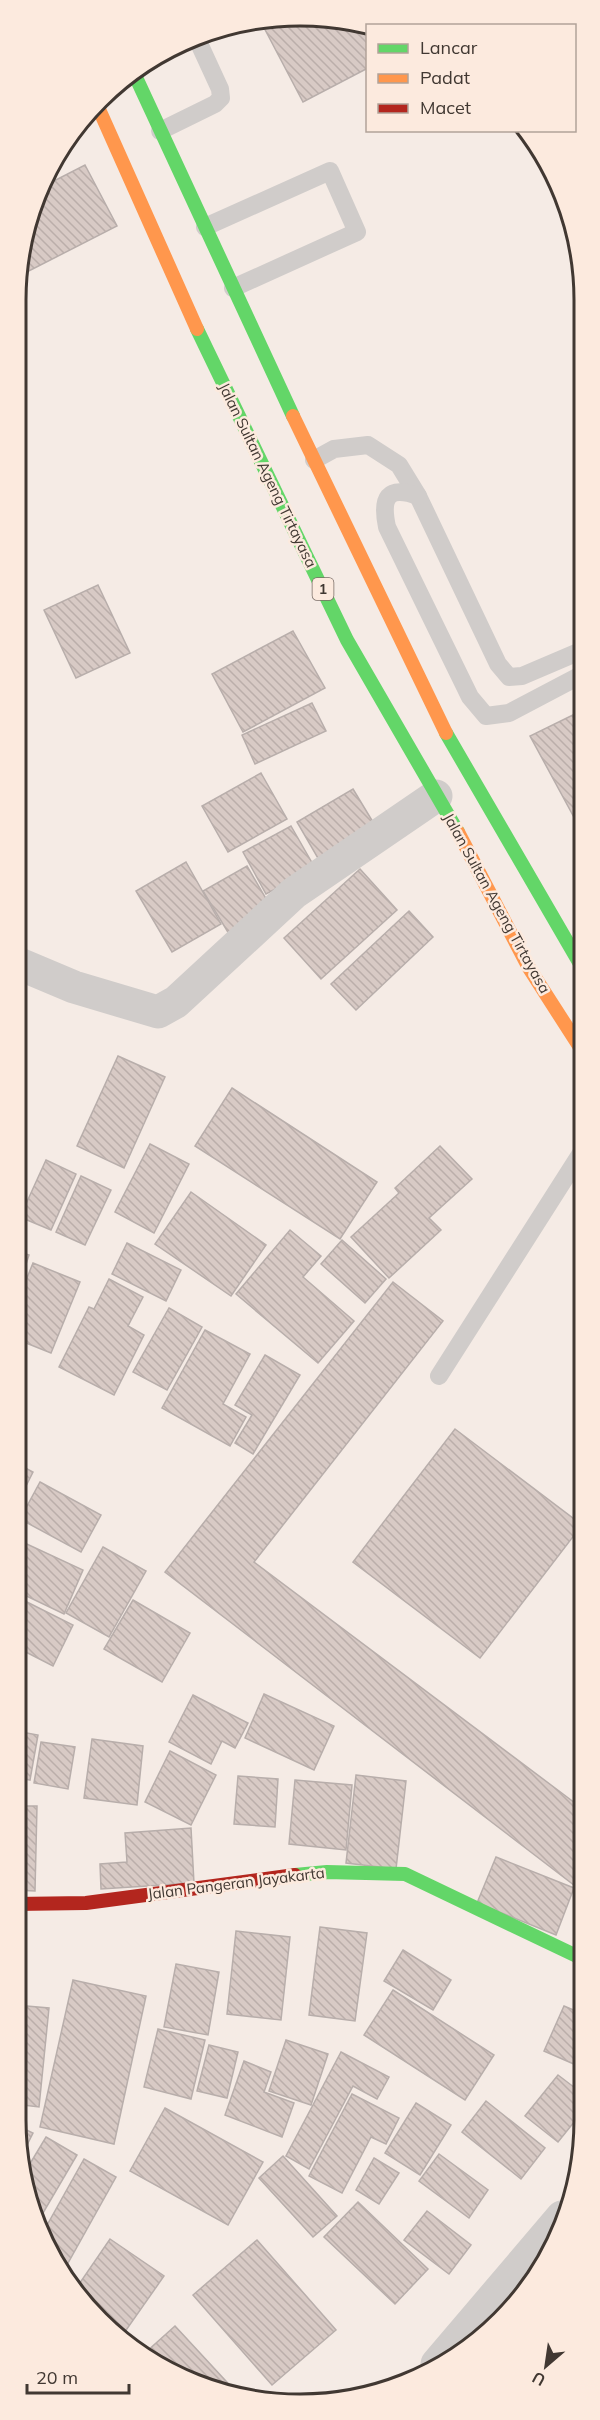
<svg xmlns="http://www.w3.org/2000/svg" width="600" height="2420" font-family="Mulish,sans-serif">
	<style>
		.building { fill: url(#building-back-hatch); stroke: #b8aeab; stroke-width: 1.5 }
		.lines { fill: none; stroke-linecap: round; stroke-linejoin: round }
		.lane { stroke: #d0ccca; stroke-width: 18 }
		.street { stroke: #d0ccca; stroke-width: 33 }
		.fast { stroke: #63d668; stroke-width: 14 }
		.slow { stroke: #ff974d; stroke-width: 14 }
		.jam { stroke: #b3261e; stroke-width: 14 }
		.labels { text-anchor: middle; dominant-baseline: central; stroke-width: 5; stroke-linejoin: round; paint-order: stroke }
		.shield { fill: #fceade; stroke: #796d66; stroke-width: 1.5 }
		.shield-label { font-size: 14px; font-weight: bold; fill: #413832 }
		.street-label { font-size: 15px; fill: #413832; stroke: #fceade }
		.rim { fill: none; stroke: #413832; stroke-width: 3 }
	</style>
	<defs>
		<pattern id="building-back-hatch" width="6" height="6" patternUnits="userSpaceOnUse" patternTransform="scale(1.5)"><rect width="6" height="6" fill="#d8cac5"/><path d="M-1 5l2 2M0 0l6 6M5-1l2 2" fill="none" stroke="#bbaeaa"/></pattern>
	</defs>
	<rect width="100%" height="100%" fill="#f5ebe5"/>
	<g class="building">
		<path d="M338,17L368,27V68L303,102L261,22Z"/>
		<path d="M54,156L58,166L49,169L53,157Z"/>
		<path d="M85,165L117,226L17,277V262L44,186Z"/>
		<path d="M98,585L130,653L76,678L44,610Z"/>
		<path d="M293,631L325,688L243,732L212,674Z"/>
		<path d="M312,703L326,731L255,764L242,735Z"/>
		<path d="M583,710V834L530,736Z"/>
		<path d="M261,773L287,819L228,852L202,806Z"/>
		<path d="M353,789L376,827L319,860L297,822Z"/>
		<path d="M291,826L315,868L266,894L243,852Z"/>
		<path d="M186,862L221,924L172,952L136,891Z"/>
		<path d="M247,866L272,909L229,934L203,891Z"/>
		<path d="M360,869L397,910L321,979L284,938Z"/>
		<path d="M409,911L433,937L356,1010L331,984Z"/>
		<path d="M118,1056L165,1077L124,1168L77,1146Z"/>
		<path d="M232,1088L377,1182L340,1239L195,1146Z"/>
		<path d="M150,1144L189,1164L154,1233L115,1212Z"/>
		<path d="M440,1146L472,1179L429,1218L441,1230L389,1278L351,1237L399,1193L395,1188Z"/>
		<path d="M46,1160L76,1174L51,1230L20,1217Z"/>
		<path d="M81,1176L111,1190L85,1245L56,1232Z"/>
		<path d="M191,1192L266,1245L231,1296L155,1244Z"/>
		<path d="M290,1230L321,1256L303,1277L354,1321L318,1363L236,1294Z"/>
		<path d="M342,1240L386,1279L365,1303L321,1264Z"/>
		<path d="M127,1243L181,1270L166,1301L112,1274Z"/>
		<path d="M16,1251L29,1255L16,1295Z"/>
		<path d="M33,1263L80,1282L51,1353L16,1339V1305Z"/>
		<path d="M109,1279L143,1297L128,1326L144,1335L114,1395L59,1367L89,1307L94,1309Z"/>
		<path d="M393,1282L443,1321L254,1562L583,1809V1892L165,1572Z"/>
		<path d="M169,1308L202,1327L167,1390L133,1372Z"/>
		<path d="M205,1330L250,1354L223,1404L246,1417L230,1446L162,1408Z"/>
		<path d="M265,1355L300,1375L253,1454L235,1443L252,1415L235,1405Z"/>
		<path d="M455,1429L582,1525L480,1658L353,1562Z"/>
		<path d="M16,1463L33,1472L16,1506Z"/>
		<path d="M40,1482L101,1515L81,1552L20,1519Z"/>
		<path d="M16,1539L83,1570L64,1614L16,1591Z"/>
		<path d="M103,1547L146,1571L109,1637L66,1613Z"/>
		<path d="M19,1598L73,1625L53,1666L16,1647V1605Z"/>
		<path d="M133,1600L190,1633L162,1682L104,1649Z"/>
		<path d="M264,1694L334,1726L314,1770L245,1738Z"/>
		<path d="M193,1695L248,1723L235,1748L222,1741L211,1764L169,1742Z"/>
		<path d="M16,1731L38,1735L30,1780L15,1777Z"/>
		<path d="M92,1739L143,1746L137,1805L84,1798Z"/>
		<path d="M41,1742L75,1747L68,1789L34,1783Z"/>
		<path d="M170,1751L216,1775L191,1825L145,1802Z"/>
		<path d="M356,1775L406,1781L396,1869L346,1863Z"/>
		<path d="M238,1776L278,1779L275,1827L234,1824Z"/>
		<path d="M295,1780L352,1785L346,1850L289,1844Z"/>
		<path d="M15,1806H37L35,1891L15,1890Z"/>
		<path d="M191,1828L194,1883L101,1889L100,1864L127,1862L125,1833Z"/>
		<path d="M496,1857L574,1888L556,1935L477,1903Z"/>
		<path d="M320,1927L367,1933L355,2021L309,2015Z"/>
		<path d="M236,1931L290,1937L281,2020L227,2014Z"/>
		<path d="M403,1950L451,1980L433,2010L384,1981Z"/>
		<path d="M176,1964L219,1972L208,2035L164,2027Z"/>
		<path d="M73,1980L146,1996L114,2144L40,2127Z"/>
		<path d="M393,1990L494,2055L465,2100L364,2035Z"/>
		<path d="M15,2005L49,2008L39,2107L15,2104Z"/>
		<path d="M564,2006L583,2014V2068L544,2051Z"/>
		<path d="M158,2029L205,2040L191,2099L144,2087Z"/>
		<path d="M286,2040L328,2054L311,2105L269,2091Z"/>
		<path d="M209,2045L238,2052L227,2098L197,2091Z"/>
		<path d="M341,2052L389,2077L377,2099L353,2086L309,2169L286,2156Z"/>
		<path d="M244,2061L271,2072L264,2092L294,2103L282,2137L225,2115Z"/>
		<path d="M558,2075L583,2094V2111L558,2142L525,2116Z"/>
		<path d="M352,2094L399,2118L386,2144L371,2137L342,2193L309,2176Z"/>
		<path d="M486,2101L545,2148L521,2179L462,2132Z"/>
		<path d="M416,2103L451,2125L420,2175L385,2153Z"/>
		<path d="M165,2108L263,2162L228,2225L130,2171Z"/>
		<path d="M16,2125L33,2133L22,2155Z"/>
		<path d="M46,2137L77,2155L36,2225L25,2172Z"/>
		<path d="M439,2154L488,2190L469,2218L419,2181Z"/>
		<path d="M283,2156L337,2216L313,2237L259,2178Z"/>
		<path d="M374,2158L399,2173L379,2204L356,2190Z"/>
		<path d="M84,2159L116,2177L63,2272L41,2236Z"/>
		<path d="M358,2202L428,2269L395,2304L324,2237Z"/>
		<path d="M427,2211L471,2245L449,2274L404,2240Z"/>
		<path d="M110,2239L164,2276L122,2336L86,2308L75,2290Z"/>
		<path d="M257,2240L336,2330L272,2385L193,2295Z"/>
		<path d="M175,2326L236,2392L174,2376L145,2353Z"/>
	</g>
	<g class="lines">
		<g class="lane">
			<path d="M160,131L215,104L221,98L220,89L197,39"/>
			<path d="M205,227L330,171L357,232L233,288"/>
			<path d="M314,460L334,449L368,445L399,465L418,496L498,664L509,677L522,676L583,650"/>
			<path d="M418,496C387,485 381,498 387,527L470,697L486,716L509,713L583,674"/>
			<path d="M439,1376L583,1150"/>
		</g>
		<g class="street">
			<path d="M17,963L74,987L158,1012L176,1002L294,893L436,796"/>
			<path d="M437,2364L562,2217"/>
		</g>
		<g class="fast">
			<path d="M133,71L293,416"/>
			<path d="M197,329L347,640L458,832"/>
			<path d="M446,733L583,969"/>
			<path d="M295,1875L327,1872L405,1874L583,1959"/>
		</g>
		<g class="slow">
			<path d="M98,107L197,329"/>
			<path d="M293,416L446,733"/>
			<path d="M458,832L529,968L583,1052"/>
		</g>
		<path class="jam" d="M15,1904L86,1903L295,1875"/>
	</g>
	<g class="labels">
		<rect class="shield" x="312.5" y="578" width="21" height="22" rx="4.5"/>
		<g class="shield-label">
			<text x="323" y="589">1</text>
		</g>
		<g class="street-label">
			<text transform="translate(268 475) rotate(64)">Jalan Sultan Ageng Tirtayasa</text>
			<text transform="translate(497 903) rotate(61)">Jalan Sultan Ageng Tirtayasa</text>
			<text transform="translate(236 1883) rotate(-7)">Jalan Pangeran Jayakarta</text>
		</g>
	</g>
	<path d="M0 0H600V2420H0ZM300 26H300A274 274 0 0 1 574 300V2120A274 274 0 0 1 300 2394H300A274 274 0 0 1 26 2120V300A274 274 0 0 1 300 26Z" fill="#fceade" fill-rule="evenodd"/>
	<path class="rim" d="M300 26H300A274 274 0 0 1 574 300V2120A274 274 0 0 1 300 2394H300A274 274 0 0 1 26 2120V300A274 274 0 0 1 300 26Z"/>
	<rect x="366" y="24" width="210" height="108" fill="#fceade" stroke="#b1a399" stroke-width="1.5"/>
	<rect x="378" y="44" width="30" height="9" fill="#63d668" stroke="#b1a399" stroke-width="1.5"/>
	<text x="420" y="54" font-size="18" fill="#413832">Lancar</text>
	<rect x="378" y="74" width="30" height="9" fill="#ff974d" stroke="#b1a399" stroke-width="1.5"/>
	<text x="420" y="84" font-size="18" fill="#413832">Padat</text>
	<rect x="378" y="104" width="30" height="9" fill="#b3261e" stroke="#b1a399" stroke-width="1.5"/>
	<text x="420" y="114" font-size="18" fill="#413832">Macet</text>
	<g transform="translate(546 2366) rotate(209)" stroke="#fceade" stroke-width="4.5" paint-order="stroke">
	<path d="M0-4.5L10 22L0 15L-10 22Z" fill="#413832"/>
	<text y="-9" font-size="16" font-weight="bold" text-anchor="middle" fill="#413832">U</text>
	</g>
	<path d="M27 2384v9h102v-9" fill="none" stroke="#413832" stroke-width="3"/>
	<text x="36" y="2384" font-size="18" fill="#413832" stroke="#fceade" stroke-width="4.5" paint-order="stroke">20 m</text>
</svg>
